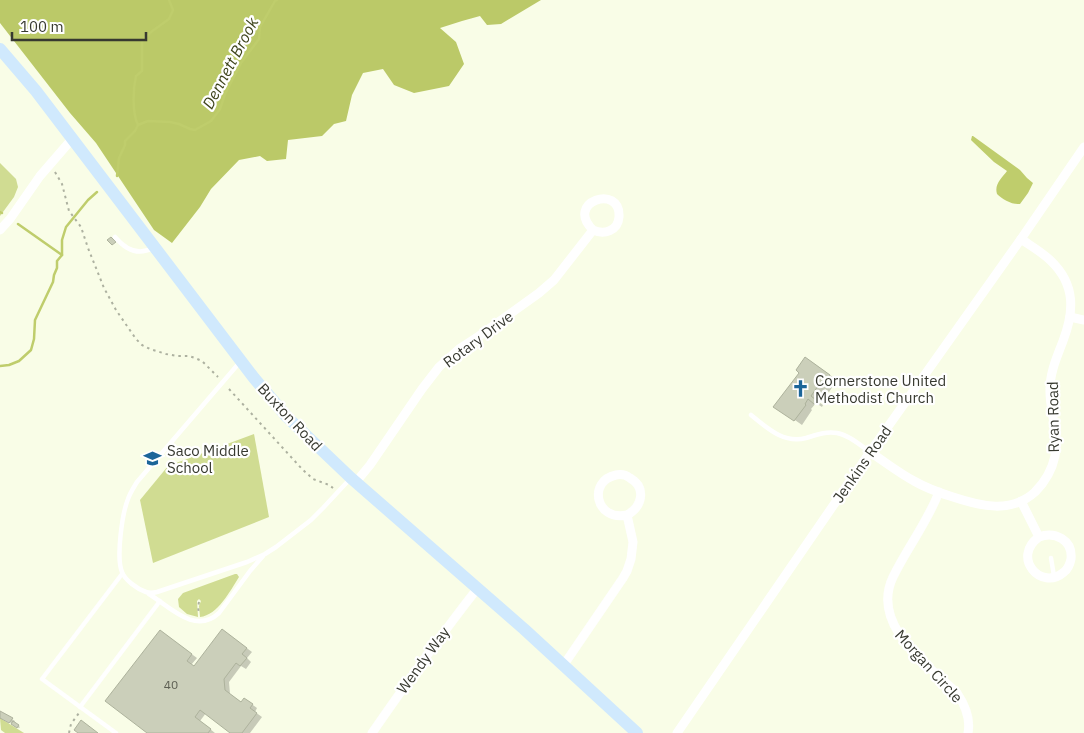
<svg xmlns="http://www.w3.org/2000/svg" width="1084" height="733" font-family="'IBM Plex Sans',sans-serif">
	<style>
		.green { fill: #d0dc92 }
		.forest { fill: #bbc968 }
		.water { fill: #bfcd6c }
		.shadow { fill: #0003 }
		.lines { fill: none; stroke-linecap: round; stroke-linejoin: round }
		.stream { stroke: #bfcd6c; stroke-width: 2.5 }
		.building { fill: #cbcfba; stroke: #adb29c }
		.path { stroke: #adb1a0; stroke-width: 2; stroke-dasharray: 2.5 4; stroke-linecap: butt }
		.service { stroke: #fff; stroke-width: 4.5 }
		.minor { stroke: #fff; stroke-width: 9 }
		.secondary { stroke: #d0e9fd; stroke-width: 12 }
		.labels { text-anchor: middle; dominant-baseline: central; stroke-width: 4.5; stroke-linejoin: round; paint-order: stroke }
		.number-label { font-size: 12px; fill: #5c5e52 }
		.street-label { font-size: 15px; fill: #373930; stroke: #fff }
		.poi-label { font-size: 15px; fill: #373930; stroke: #fff; text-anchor: start }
		.water-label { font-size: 16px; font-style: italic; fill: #3e441b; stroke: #fff }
	</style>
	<rect width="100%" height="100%" fill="#f9fde7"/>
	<g class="green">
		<path d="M0,163L16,179L18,187L14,197L0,216Z"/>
		<path d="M254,434L269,517L153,563L140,500L168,466Z"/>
		<path d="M235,574H237L239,577C230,591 218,615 200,617L199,606L201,601L199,599L197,601L198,617L187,614L179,607L178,599L183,593Z"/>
		<path d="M0,718L24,733H5L1,730Z"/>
	</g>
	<path class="forest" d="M0,0H541L501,24L487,25L480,16L462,21L440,28L456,42L464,64L449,86L414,93L394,85L383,69L363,73L352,95L346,121L334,124L322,136L288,140L286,159L267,161L260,156L239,160L211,189L200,207L172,243L154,230L96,143L70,113L0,23Z"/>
	<path class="water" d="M972,136H973L1020,170L1027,178L1033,183L1028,193L1020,204C1012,205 1002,199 997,194C994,184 1002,178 1007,171L994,162L973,142L971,140Z"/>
	<g class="shadow">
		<path d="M813,363L837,380L829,392L825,389L817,401L823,405L822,407L816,403L811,409L812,410L802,425L775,406Z"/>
		<path d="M160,631L197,658L191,665L194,667L228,634L252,652L247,658L251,662L246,669L241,666L229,682L230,694L242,703H250L257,708L255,712L262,717L250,733H232L206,713L200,721L215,733H150Z"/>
		<path d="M0,712L15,721L14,723L20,727L19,728L3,718L0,719Z"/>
	</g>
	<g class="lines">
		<g class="stream">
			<path d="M138,125L148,121L170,122L179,124L190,129L195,130L211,121L220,109L225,94L241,63L259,39L260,27L275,1L277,0"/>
			<path d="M117,176L119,158L125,145V141L135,131L138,125C132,113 133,89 136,76L142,71V41L151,32L169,19L173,10L169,0"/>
			<path d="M0,212L2,213"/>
			<path d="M18,224L62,255"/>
			<path d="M0,366L9,365L19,361L31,350L34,339L35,320L53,282L54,275L57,268V261L62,255V240L66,227L88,200L97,192"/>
		</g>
	</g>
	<g class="building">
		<path d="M111,237L116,242L112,245L107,240Z"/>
		<path d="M805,357L830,375L821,388L818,386L811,396L816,400L814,404L808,399L805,404L806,405L794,421L773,407L799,373L796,370Z"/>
		<path d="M222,629L247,648L242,654L247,658L240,666L236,663L224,679L225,690L241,702L244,698L253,704L250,708L257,713L242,733H230L200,710L195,717L211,729L208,733H147L105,701L160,630L192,654L187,661L194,666Z"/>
		<path d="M0,711L13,718L9,723L0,718Z"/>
		<path d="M81,720L98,733H78L74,730Z"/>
		<path d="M13,721L19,725L17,728L11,724Z"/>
	</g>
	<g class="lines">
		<g class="path">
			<path d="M55,172L62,184L69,211L81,227L88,248L104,288L116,310L136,339L142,345L150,349L166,354L177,356H189L195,358L202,361L218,377"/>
			<path d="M229,389L302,469L313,479L329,485L333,488"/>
			<path d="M199,602L198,607L199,614"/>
			<path d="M69,733L71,724L79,713"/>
		</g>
		<g class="service">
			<path d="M115,237C125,249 138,256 153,248"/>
			<path d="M240,362L137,482C134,487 130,493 128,499C122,514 116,558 122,572C125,580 137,589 146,592C149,593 153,593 157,592L247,562L265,554L276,547L311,520L323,508L349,480"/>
			<path d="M751,415C767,428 784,444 806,438C816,435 826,431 837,433C849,435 860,445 870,452"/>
			<path d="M1051,558L1054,576"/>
			<path d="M149,594C170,607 195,635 219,613L250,571L263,556"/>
			<path d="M80,707L160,601"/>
			<path d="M116,733L42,679L122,574"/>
		</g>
		<g class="minor">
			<path d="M0,230L10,219L40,176L72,139"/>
			<path d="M1070,317L1084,320"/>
			<path d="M870,452C885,462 899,473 914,481C926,488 940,493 953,497C980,506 1011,514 1035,492C1045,482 1052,470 1055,456C1060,434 1049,411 1050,389C1050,372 1057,357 1063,341C1074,312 1076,285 1051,261C1042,252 1031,246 1021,239"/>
			<path d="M356,482L370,465L422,389L439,367L459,349L479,336L539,293L554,280L593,230C604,235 618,231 619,217C621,183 564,202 593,230"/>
			<path d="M939,492C927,523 907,548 893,577C870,625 927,664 957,693C965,705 971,718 968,733"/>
			<path d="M1021,501L1039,537C1011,557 1041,592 1064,572C1068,569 1070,564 1071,559C1073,540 1055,531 1039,537"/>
			<path d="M563,666L623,578L627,571L631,559L633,542L627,515C642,507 647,488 630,478C626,475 621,474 616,475C587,481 596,522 627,515"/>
			<path d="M372,733C406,684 440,636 477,589"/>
			<path d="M677,733L870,452L1021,239L1084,147"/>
		</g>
		<path class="secondary" d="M0,49L36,91L254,378L287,417L351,478L524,629L637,733"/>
	</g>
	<defs>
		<symbol id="church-bare" viewBox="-9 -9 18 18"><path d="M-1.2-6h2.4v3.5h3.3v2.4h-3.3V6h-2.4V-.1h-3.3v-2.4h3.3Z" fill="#1c6599" stroke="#fff" stroke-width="2.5" paint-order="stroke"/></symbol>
		<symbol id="school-bare" viewBox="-9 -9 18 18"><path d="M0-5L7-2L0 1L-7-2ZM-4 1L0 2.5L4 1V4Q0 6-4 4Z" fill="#1c6599" stroke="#fff" stroke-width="2.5" paint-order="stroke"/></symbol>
	</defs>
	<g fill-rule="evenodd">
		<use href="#church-bare" x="788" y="376" width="25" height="25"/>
		<use href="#school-bare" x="140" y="446" width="25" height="25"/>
	</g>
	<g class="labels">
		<g class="number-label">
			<text x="171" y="684">40</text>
		</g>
		<g class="street-label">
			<text transform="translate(478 339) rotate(-37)">Rotary Drive</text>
			<text transform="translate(290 417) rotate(47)">Buxton Road</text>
			<text transform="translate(1053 417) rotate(-91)">Ryan Road</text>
			<text transform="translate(862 464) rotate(-55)">Jenkins Road</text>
			<text transform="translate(423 660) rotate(-54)">Wendy Way</text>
			<text transform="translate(929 666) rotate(48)">Morgan Circle</text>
		</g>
		<g class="poi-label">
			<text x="815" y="380">Cornerstone United<tspan x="815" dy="17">Methodist Church</tspan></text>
			<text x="167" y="450">Saco Middle<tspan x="167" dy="17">School</tspan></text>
		</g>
		<g class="water-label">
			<text transform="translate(230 63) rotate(-62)">Dennett Brook</text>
		</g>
	</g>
	<path d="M12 32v8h134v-8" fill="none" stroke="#373930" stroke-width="2.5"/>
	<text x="20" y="32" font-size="15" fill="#373930" stroke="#ffffff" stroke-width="4" paint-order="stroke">100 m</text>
</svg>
